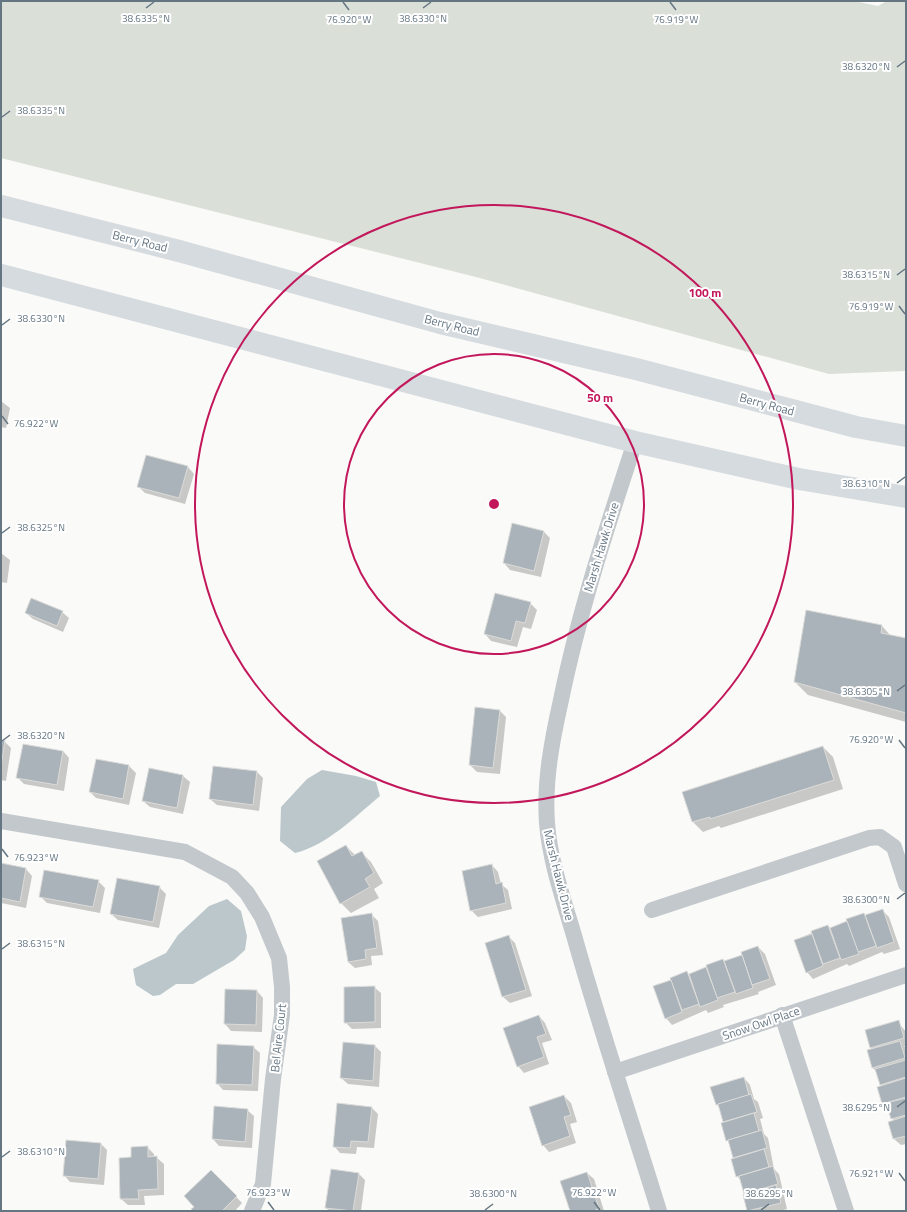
<svg xmlns="http://www.w3.org/2000/svg" width="907" height="1212" font-family="'Titillium Web',sans-serif">
	<style>
		.green { fill: #dadfd7 }
		.water { fill: #bbc7cb }
		.shadow { fill: #0003 }
		.building { fill: #aab3b9; stroke: #dcdcda }
		.lines { fill: none; stroke-linecap: round; stroke-linejoin: round }
		.street { stroke: #c3c8cc; stroke-width: 16 }
		.highway { stroke: #d6dbdf; stroke-width: 22 }
		.ticks { fill: none; stroke: #657683; stroke-width: 1.5 }
		.ring { fill: none; stroke: #c2185b; stroke-width: 2 }
		.labels { text-anchor: middle; dominant-baseline: central; stroke-width: 4; stroke-linejoin: round; paint-order: stroke }
		.street-label { font-size: 12px; fill: #657683; stroke: #fff }
		.ticks-label { font-size: 10px; text-anchor: middle; fill: #657683; stroke: #fff; stroke-width: 4; stroke-linejoin: round; paint-order: stroke }
		.centre { fill: #c2185b; stroke: #fff; stroke-width: 2 }
		.ring-label { font-size: 12px; text-anchor: middle; font-weight: bold; fill: #c2185b; stroke: #fff; stroke-width: 4; stroke-linejoin: round; paint-order: stroke }
	</style>
	<rect width="100%" height="100%" fill="#fafaf8"/>
	<path class="green" d="M1,1H854L878,6L887,1H906V371L829,374L476,277L1,158Z"/>
	<g class="water">
		<path d="M322,770L356,776L376,782L380,796C356,816 326,846 295,853L280,841L281,807L307,779Z"/>
		<path d="M227,899L241,911L247,936L245,950L234,960L193,984H176L160,995L153,996L136,985L133,969L166,953L178,935L209,906Z"/>
	</g>
	<g class="shadow">
		<path d="M1,401L10,408L6,428L1,427Z"/>
		<path d="M188,467L194,474L185,504L145,493L138,486Z"/>
		<path d="M544,532L550,538L541,577L510,570L504,563Z"/>
		<path d="M1,553L10,560L7,583L1,582Z"/>
		<path d="M530,603L537,610L531,629L523,627L517,647L491,641L485,634Z"/>
		<path d="M62,612L69,618L63,632L33,619L26,613Z"/>
		<path d="M882,626L891,636L906,639V722L808,695L795,682Z"/>
		<path d="M499,710L506,717L500,774L477,772L470,765Z"/>
		<path d="M1,741L5,742L11,748L6,781L1,780Z"/>
		<path d="M823,747L833,757L843,789L721,828L719,826L703,832L693,822Z"/>
		<path d="M63,751L69,758L64,791L24,784L17,777Z"/>
		<path d="M96,760L129,766L136,773L129,805L96,798L90,792Z"/>
		<path d="M150,769L183,776L190,782L183,814L150,807L143,801Z"/>
		<path d="M257,772L263,778L259,811L217,805L210,799Z"/>
		<path d="M346,846L355,855L361,852L371,862L383,883L374,889L379,898L351,913L341,903Z"/>
		<path d="M1,864L26,869L32,876L26,908L1,903Z"/>
		<path d="M492,865L498,872L501,884L508,890L512,909L478,917L471,910Z"/>
		<path d="M98,881L105,888L100,913L47,903L40,896Z"/>
		<path d="M159,887L166,894L159,928L118,920L111,914Z"/>
		<path d="M882,910L889,917L900,949L884,954L882,952L849,966L847,964L813,979L807,972L795,940L828,926L830,928L864,914L866,916Z"/>
		<path d="M371,914L378,921L383,955L371,956L372,965L355,968L348,962Z"/>
		<path d="M508,936L515,943L532,996L510,1003L503,997L486,944Z"/>
		<path d="M758,947L765,954L776,985L758,992L759,994L723,1005L724,1007L708,1013L706,1010L672,1025L666,1018L654,987L687,972L689,975L723,960L725,962L743,956Z"/>
		<path d="M374,987L381,993V1028L352,1029L345,1022Z"/>
		<path d="M226,990L257,991L263,998L262,1032L231,1031L225,1024Z"/>
		<path d="M539,1016L545,1023L552,1040L542,1043L549,1064L524,1073L518,1066Z"/>
		<path d="M898,1022L906,1032V1046H904L906,1048V1144L901,1145L894,1139L889,1122L894,1121L889,1109L883,1104L878,1087L882,1086L877,1073L873,1068V1050L871,1048Z"/>
		<path d="M375,1046L381,1052L379,1087L348,1084L341,1078Z"/>
		<path d="M253,1047L260,1053L258,1091L223,1090L217,1083Z"/>
		<path d="M744,1078L750,1085L754,1099L758,1102L763,1118L760,1119L764,1134L768,1138L774,1169L779,1174L787,1209L780,1211H748L741,1181L737,1176L735,1159L722,1124L724,1123L720,1108L716,1104Z"/>
		<path d="M564,1096L571,1103L577,1122L570,1124L576,1143L549,1152L543,1145Z"/>
		<path d="M215,1107L247,1110L254,1116L252,1148L219,1146L213,1139Z"/>
		<path d="M372,1108L378,1114L374,1148L357,1147L356,1154L340,1153L334,1146Z"/>
		<path d="M101,1144L107,1150L104,1185L70,1182L64,1175Z"/>
		<path d="M147,1147L154,1154V1158H157L164,1164V1195L144,1196L145,1205H128L121,1199L132,1158Z"/>
		<path d="M211,1171L242,1203L235,1211H195Z"/>
		<path d="M587,1173L594,1179L604,1211H571Z"/>
		<path d="M359,1174L365,1180L361,1211H330L326,1208Z"/>
	</g>
	<g class="building">
		<path d="M146,455L188,466L179,498L137,487Z"/>
		<path d="M512,523L544,531L534,571L503,563Z"/>
		<path d="M495,593L531,602L525,623L516,621L511,641L484,634Z"/>
		<path d="M31,598L63,611L57,626L25,613Z"/>
		<path d="M806,610L882,625L881,633L906,638V713L794,682Z"/>
		<path d="M475,707L500,710L493,768L469,765Z"/>
		<path d="M1,740L5,741L1,766Z"/>
		<path d="M23,744L63,751L57,785L16,778Z"/>
		<path d="M823,746L834,780L710,819V817L692,822L682,792Z"/>
		<path d="M96,759L129,765L123,799L89,792Z"/>
		<path d="M213,766L257,771L253,805L209,799Z"/>
		<path d="M149,768L183,775L177,808L142,801Z"/>
		<path d="M346,845L352,856L362,851L374,873L365,879L370,887L340,904L317,861Z"/>
		<path d="M1,863L26,868L20,902L1,898Z"/>
		<path d="M492,864L496,884L502,882L506,903L470,911L462,871Z"/>
		<path d="M44,870L99,880L93,907L39,897Z"/>
		<path d="M117,878L160,886L153,922L110,914Z"/>
		<path d="M883,909L894,942L877,948L865,915Z"/>
		<path d="M372,913L377,948L365,950L366,959L348,962L341,918Z"/>
		<path d="M864,913L876,946L858,952L846,919Z"/>
		<path d="M847,921L859,954L841,960L830,928Z"/>
		<path d="M828,925L840,958L823,964L811,931Z"/>
		<path d="M812,934L823,966L806,973L794,940Z"/>
		<path d="M509,935L526,990L502,997L485,943Z"/>
		<path d="M758,946L770,979L752,985L741,952Z"/>
		<path d="M742,955L753,988L736,994L724,961Z"/>
		<path d="M723,959L735,992L717,998L706,965Z"/>
		<path d="M706,967L718,1000L700,1007L689,974Z"/>
		<path d="M687,971L699,1004L682,1010L670,978Z"/>
		<path d="M671,980L682,1012L665,1019L653,986Z"/>
		<path d="M375,986V1022L344,1023V987Z"/>
		<path d="M225,989L257,990L256,1025L224,1024Z"/>
		<path d="M539,1015L546,1034L537,1037L544,1057L517,1067L503,1028Z"/>
		<path d="M899,1020L904,1038L870,1048L865,1030Z"/>
		<path d="M900,1041L905,1058L872,1068L867,1050Z"/>
		<path d="M343,1042L375,1045L373,1081L340,1078Z"/>
		<path d="M217,1044L254,1046L252,1085L216,1084Z"/>
		<path d="M906,1060V1077L880,1085L875,1069Z"/>
		<path d="M744,1077L749,1095L716,1105L710,1087Z"/>
		<path d="M906,1078V1097L882,1104L877,1087Z"/>
		<path d="M751,1094L757,1112L723,1122L718,1104Z"/>
		<path d="M564,1095L571,1115L564,1117L570,1136L542,1146L529,1107Z"/>
		<path d="M906,1098V1115L891,1119L886,1103Z"/>
		<path d="M337,1103L372,1107L368,1142L351,1141L350,1148L333,1147Z"/>
		<path d="M214,1106L248,1109L245,1142L212,1139Z"/>
		<path d="M754,1113L759,1131L726,1141L721,1123Z"/>
		<path d="M906,1116V1136L893,1139L888,1122Z"/>
		<path d="M762,1130L767,1148L733,1158L728,1140Z"/>
		<path d="M66,1140L101,1143L98,1179L63,1176Z"/>
		<path d="M148,1146V1157L157,1156L158,1189L138,1190L139,1199H120L119,1158L131,1157V1147Z"/>
		<path d="M764,1149L769,1167L736,1177L731,1159Z"/>
		<path d="M773,1166L778,1184L744,1194L739,1176Z"/>
		<path d="M331,1169L359,1173L353,1211L325,1208Z"/>
		<path d="M211,1170L237,1196L222,1211H193L191,1209L194,1207L184,1196Z"/>
		<path d="M587,1172L599,1208L594,1211H570L560,1181Z"/>
		<path d="M776,1185L781,1203L747,1211L743,1195Z"/>
	</g>
	<g class="lines">
		<g class="street">
			<path d="M635,442C607,527 579,612 561,700C552,740 544,781 547,823C550,862 564,901 575,939C601,1031 631,1120 659,1211"/>
			<path d="M1,821L185,852L232,877L247,893L262,917L279,958L282,987V1015L273,1079L263,1184L252,1211"/>
			<path d="M652,910L869,838L880,837L894,847L906,884"/>
			<path d="M782,1015L846,1211"/>
			<path d="M615,1072L906,975"/>
		</g>
		<g class="highway">
			<path d="M1,206L179,251L440,323L636,369L856,427L906,436"/>
			<path d="M1,275L635,442L799,479L906,497"/>
		</g>
	</g>
	<path class="ticks" d="M343,2L349,10M670,2L676,10M146,8L154,2M423,8L431,2M897,67L905,61M2,117L10,111M897,275L905,269M899,306L905,314M2,325L10,319M2,416L8,424M897,483L905,477M2,533L10,527M897,691L905,685M899,740L905,748M2,741L10,735M2,849L8,857M897,899L905,893M2,949L10,943M897,1107L905,1101M2,1157L10,1151M899,1173L905,1181M268,1202L274,1210M594,1202L600,1210M485,1210L493,1204M761,1210L769,1204"/>
	<g class="ring">
		<circle cx="494" cy="504" r="150"/>
		<circle cx="494" cy="504" r="299"/>
	</g>
	<g class="labels">
		<g class="street-label">
			<text transform="translate(140 241) rotate(14)">Berry Road</text>
			<text transform="translate(452 325) rotate(14)">Berry Road</text>
			<text transform="translate(767 404) rotate(15)">Berry Road</text>
			<text transform="translate(601 547) rotate(-73)">Marsh Hawk Drive</text>
			<text transform="translate(559 875) rotate(76)">Marsh Hawk Drive</text>
			<text transform="translate(761 1023) rotate(-19)">Snow Owl Place</text>
			<text transform="translate(278 1038) rotate(-84)">Bel Aire Court</text>
		</g>
	</g>
	<g class="ticks-label">
		<text x="146" y="22">38.6335°N</text>
		<text x="423" y="22">38.6330°N</text>
		<text x="349" y="23">76.920°W</text>
		<text x="676" y="23">76.919°W</text>
		<text x="866" y="70">38.6320°N</text>
		<text x="41" y="114">38.6335°N</text>
		<text x="866" y="278">38.6315°N</text>
		<text x="871" y="310">76.919°W</text>
		<text x="41" y="322">38.6330°N</text>
		<text x="36" y="427">76.922°W</text>
		<text x="866" y="487">38.6310°N</text>
		<text x="41" y="531">38.6325°N</text>
		<text x="866" y="695">38.6305°N</text>
		<text x="41" y="739">38.6320°N</text>
		<text x="871" y="743">76.920°W</text>
		<text x="36" y="861">76.923°W</text>
		<text x="866" y="903">38.6300°N</text>
		<text x="41" y="947">38.6315°N</text>
		<text x="866" y="1111">38.6295°N</text>
		<text x="41" y="1155">38.6310°N</text>
		<text x="871" y="1177">76.921°W</text>
		<text x="268" y="1196">76.923°W</text>
		<text x="594" y="1196">76.922°W</text>
		<text x="493" y="1197">38.6300°N</text>
		<text x="769" y="1197">38.6295°N</text>
	</g>
	<circle cx="494" cy="504" r="6" class="centre"/>
	<g class="ring-label">
		<text x="705" y="297">100 m</text>
		<text x="600" y="402">50 m</text>
	</g>
	<rect width="907" height="1212" fill="none" stroke="#657683" stroke-width="4"/>
</svg>
